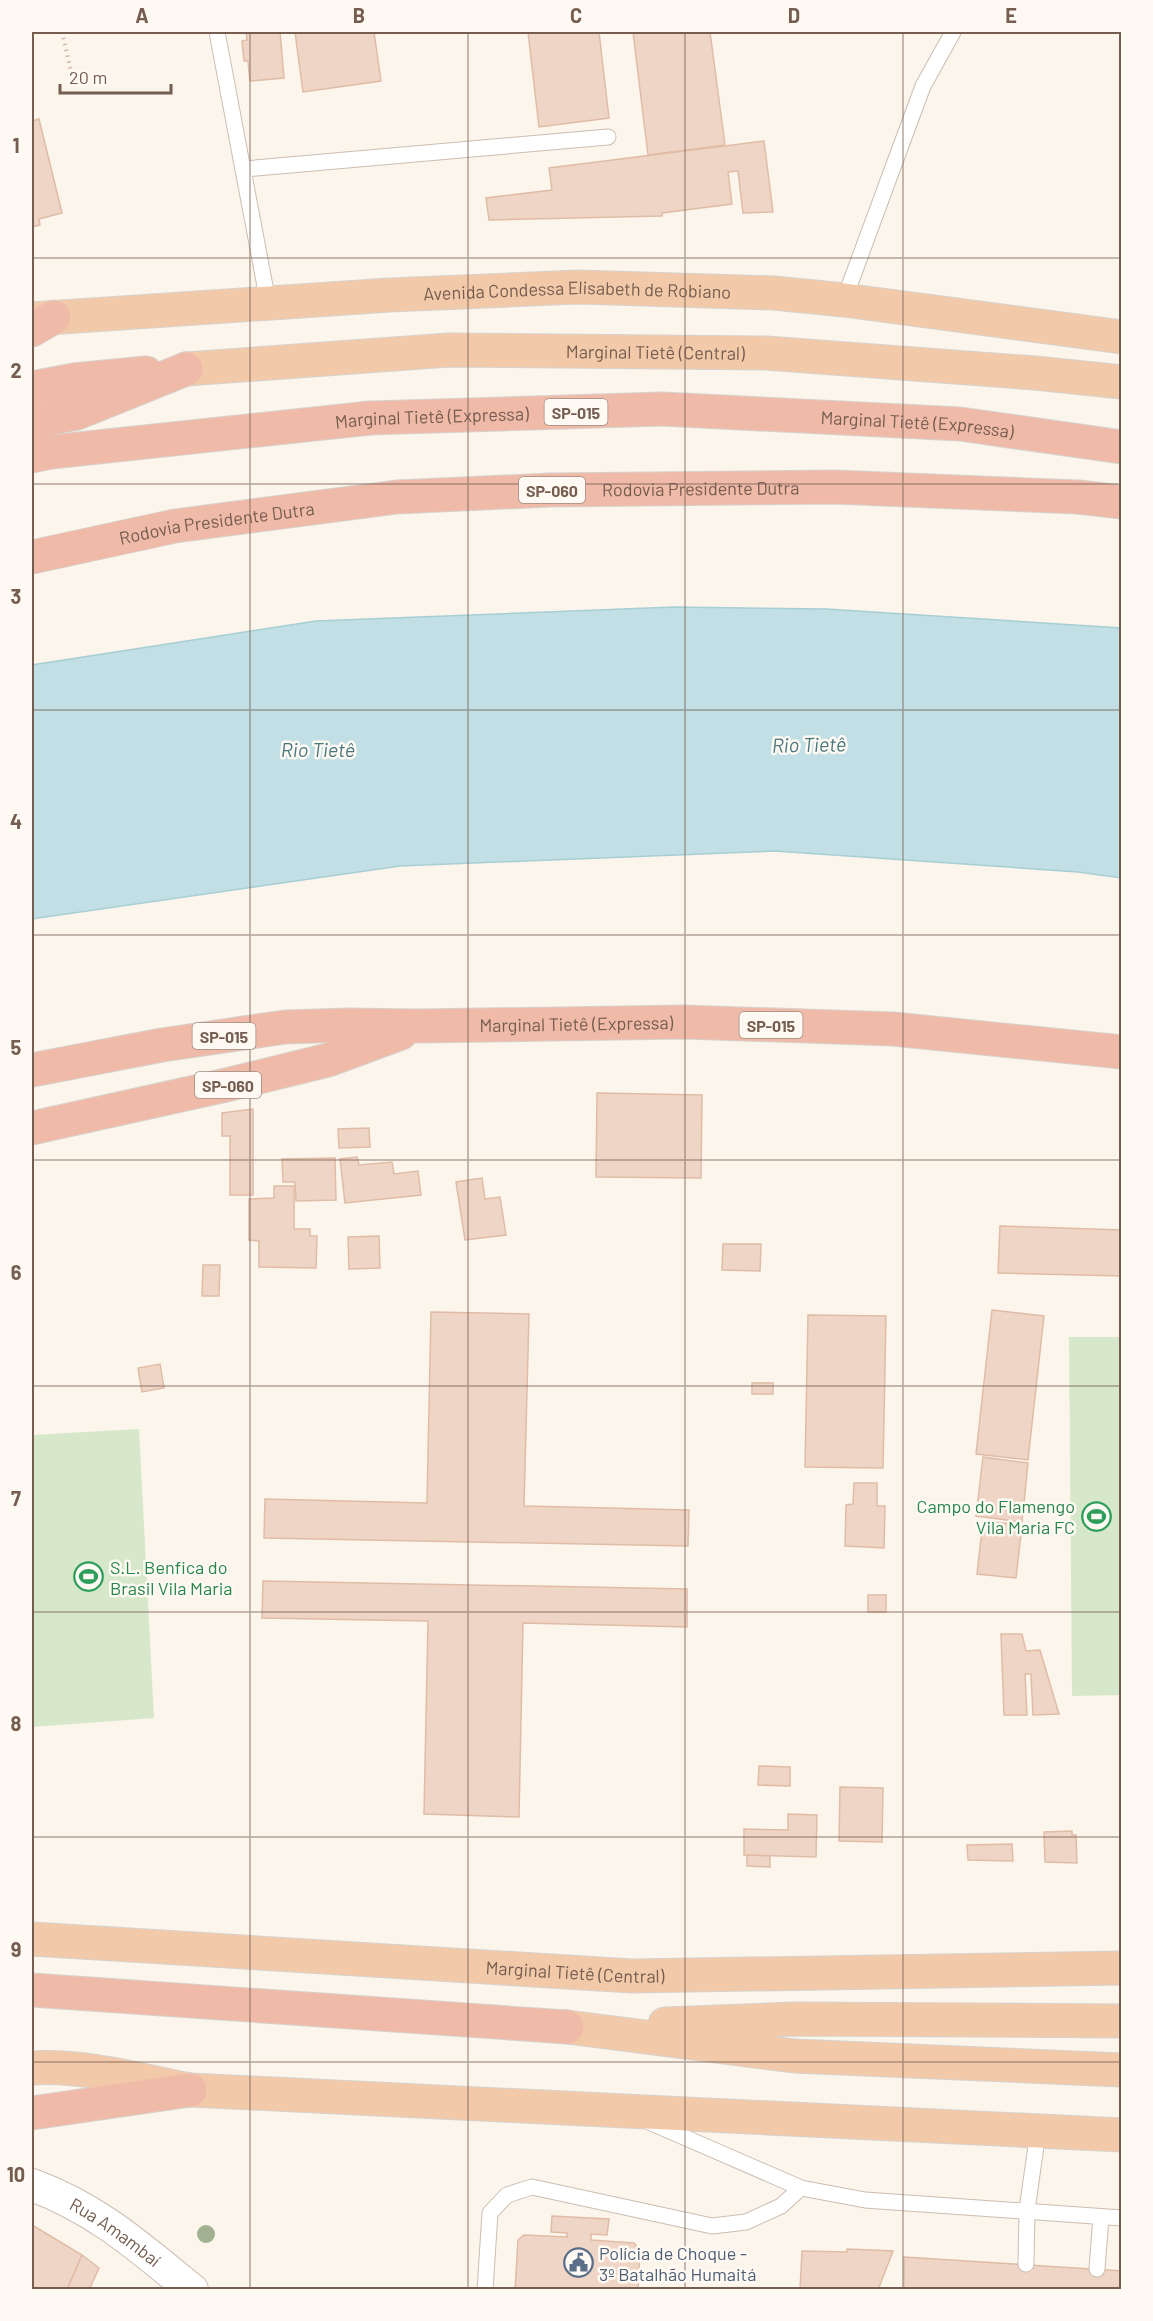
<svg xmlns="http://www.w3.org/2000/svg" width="1153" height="2321" font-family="Barlow,sans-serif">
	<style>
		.green { fill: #d7e8ca }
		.water { fill: #c1dfe4; stroke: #a8ced5; stroke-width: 1.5 }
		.building { fill: #efd5c5; stroke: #e0bca7; stroke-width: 1.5 }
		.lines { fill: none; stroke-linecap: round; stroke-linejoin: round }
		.service-casing { stroke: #cdbdb2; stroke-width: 17 }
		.minor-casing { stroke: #cdbdb2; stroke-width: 34 }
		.trunk-casing { stroke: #d8d2ce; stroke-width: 35 }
		.motorway-casing { stroke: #d8d2ce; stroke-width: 35 }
		.path { stroke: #d4b8a8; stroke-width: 4; stroke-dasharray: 1.5 4.5; stroke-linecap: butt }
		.service { stroke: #fff; stroke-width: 15 }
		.minor { stroke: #fff; stroke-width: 32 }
		.trunk { stroke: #f2c9a9; stroke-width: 33 }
		.motorway { stroke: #f0baa8; stroke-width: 33 }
		.tree { fill: #a1b191 }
		.grid { fill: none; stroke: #755d50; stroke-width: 1.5; stroke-opacity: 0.55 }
		.labels { text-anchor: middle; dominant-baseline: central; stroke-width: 5; stroke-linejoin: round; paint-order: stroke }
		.shield { fill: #fef9f2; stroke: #9e8c81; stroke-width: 1.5 }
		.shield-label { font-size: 16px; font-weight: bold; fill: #755d50 }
		.street-label { font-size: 18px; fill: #755d50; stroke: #fef9f2 }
		.leisure-label { font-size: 18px; fill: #27864d; stroke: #fef9f2; text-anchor: end }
		.service-label { font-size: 18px; fill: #4e5e75; stroke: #fef9f2; text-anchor: start }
		.water-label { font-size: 20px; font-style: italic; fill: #47777f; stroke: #fef9f2 }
		.neatline { fill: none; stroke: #755d50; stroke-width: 2 }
		.grid-label { font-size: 20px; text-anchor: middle; font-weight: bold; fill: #755d50 }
	</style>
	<rect width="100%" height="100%" fill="#fbf5eb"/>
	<g class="green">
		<path d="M1069,1337H1121V1695L1072,1696Z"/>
		<path d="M139,1429L154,1718L32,1727V1435Z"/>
	</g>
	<path class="water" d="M674,607L826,609L1121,628V878L1078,872L775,851L400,866L32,919V665L316,621Z"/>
	<g class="building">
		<path d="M246,32H280L284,78L250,81L248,61H244L242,41L247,40Z"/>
		<path d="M295,32H374L381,81L303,92Z"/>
		<path d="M528,32H599L609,118L539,127Z"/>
		<path d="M633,32H710L725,145L648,155Z"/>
		<path d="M39,119L62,213L39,219L40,225L32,227V121Z"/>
		<path d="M764,141L773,212L743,213L738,171L728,172L732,204L662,213V216L489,220L486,198L552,190L549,168Z"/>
		<path d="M597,1093L702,1095L701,1178L596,1177Z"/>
		<path d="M253,1109V1195H230V1136H222V1113Z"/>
		<path d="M369,1128L370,1147L339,1148L338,1129Z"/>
		<path d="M357,1157L359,1165L392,1162L394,1174L418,1171L421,1195L345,1203L340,1159Z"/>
		<path d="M335,1158L336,1200L296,1201L295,1182H283L282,1159Z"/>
		<path d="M482,1178L485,1199L500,1197L506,1235L465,1240L456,1182Z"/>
		<path d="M274,1186H294V1229H310V1236H317L316,1268L259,1267V1241L249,1240V1199L274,1198Z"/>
		<path d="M1000,1226L1122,1230V1276L998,1273Z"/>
		<path d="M379,1236L380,1268L349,1269L348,1237Z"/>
		<path d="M723,1244H761L760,1271L722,1270Z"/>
		<path d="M203,1265H220L219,1296H202Z"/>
		<path d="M992,1310L1044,1316L1028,1460L976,1454Z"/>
		<path d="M431,1312L529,1314L524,1506L689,1510L688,1546L264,1538L265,1499L427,1503Z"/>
		<path d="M808,1315L886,1316L883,1468L805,1467Z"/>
		<path d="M160,1364L164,1388L142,1392L138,1368Z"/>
		<rect x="752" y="1383" width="21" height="11"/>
		<path d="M983,1457L1028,1463L1022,1522L976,1516Z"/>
		<path d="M854,1483H877V1506H885L884,1548L845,1546L846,1505L853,1504Z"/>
		<path d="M983,1521L1022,1525L1016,1578L977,1574Z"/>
		<path d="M263,1581L687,1589V1627L523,1623L519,1817L424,1814L428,1621L262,1618Z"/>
		<rect x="868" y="1595" width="18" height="17"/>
		<path d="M1001,1634H1022L1026,1651L1040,1650L1059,1714L1033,1715L1031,1674H1025L1027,1715H1004Z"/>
		<path d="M759,1766L790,1767V1786L758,1785Z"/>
		<path d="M840,1787L883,1788L882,1842L839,1841Z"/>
		<path d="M788,1814L817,1815L816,1857L744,1855V1829L788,1830Z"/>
		<path d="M1072,1831V1835H1076L1077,1863L1045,1862L1044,1832Z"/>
		<path d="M1012,1844L1013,1861L968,1860L967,1845Z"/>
		<path d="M747,1855L770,1856V1867L747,1866Z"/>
		<path d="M552,2216L609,2219L607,2235L591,2234V2240L634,2243L640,2250L638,2290H515L518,2240L524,2235L567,2237V2233L551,2232Z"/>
		<path d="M32,2225L82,2255L67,2290H32Z"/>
		<path d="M847,2249L893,2251L878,2290H800L802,2251L847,2252Z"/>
		<path d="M82,2255L99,2268L89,2290H67Z"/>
		<path d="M904,2257L1122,2271V2290H904Z"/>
	</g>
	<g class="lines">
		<defs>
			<g id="service">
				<path d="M217,32L268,302"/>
				<path d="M244,169L608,137"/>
				<path d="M844,300L923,86L953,32"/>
				<path d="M647,2121L801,2188L865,2200L1122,2218"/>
				<path d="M1026,2264L1027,2210L1038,2132"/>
				<path d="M1097,2269L1101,2217"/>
				<path d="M485,2290L490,2213L507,2195L532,2187L712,2226L746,2222L781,2206L801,2188"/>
			</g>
			<g id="minor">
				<path id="s1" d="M32,2185C97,2209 138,2246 192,2290"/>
			</g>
			<g id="trunk">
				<path id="s2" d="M32,319L390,295L578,287L774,293L844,300L1122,337"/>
				<path id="s3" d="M186,369L449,350L766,353L1035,373L1122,382"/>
				<path id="s4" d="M32,1939L632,1976L1122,1968"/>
				<path d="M665,2024L794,2019L1122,2021"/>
				<path d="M567,2027L794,2056L1122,2070"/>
				<path d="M32,2068C84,2065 139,2080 190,2090L1122,2135"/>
			</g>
			<g id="motorway">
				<path d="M32,330L54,317"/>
				<path d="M32,388L74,380L146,373"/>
				<path d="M32,422L77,413L186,369"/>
				<path id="s5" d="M32,456L51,452L370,418L662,409L960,424L1122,447"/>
				<path id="s6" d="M32,557L175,526L397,497L550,490L834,487L1078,497L1122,502"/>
				<path id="s7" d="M32,1070L162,1045L285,1027L347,1025L419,1026L684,1022L893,1029L1122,1052"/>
				<path d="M32,1128L222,1086L328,1060L401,1033"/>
				<path d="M32,1990L567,2027"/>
				<path d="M32,2113L190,2090"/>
			</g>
		</defs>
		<use href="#service" class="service-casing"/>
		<use href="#minor" class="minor-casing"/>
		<use href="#trunk" class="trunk-casing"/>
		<use href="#motorway" class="motorway-casing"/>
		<path class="path" d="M62,32L71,71"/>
		<use href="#service" class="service"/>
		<use href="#minor" class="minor"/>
		<use href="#trunk" class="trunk"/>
		<use href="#motorway" class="motorway"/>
	</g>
	<circle class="tree" cx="206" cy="2234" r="9"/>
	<path class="grid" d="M250,32V2290M468,32V2290M685,32V2290M903,32V2290M32,258H1122M32,484H1122M32,710H1122M32,935H1122M32,1160H1122M32,1386H1122M32,1612H1122M32,1837H1122M32,2062H1122"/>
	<defs>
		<symbol id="stadium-ring" viewBox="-11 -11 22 22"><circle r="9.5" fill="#fef9f2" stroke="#2e9e5b" stroke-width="1.5"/><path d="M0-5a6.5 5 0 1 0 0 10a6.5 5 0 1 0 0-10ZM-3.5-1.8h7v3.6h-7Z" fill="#2e9e5b"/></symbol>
		<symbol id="civic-ring" viewBox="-11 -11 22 22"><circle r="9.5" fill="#fef9f2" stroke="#5c6f8a" stroke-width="1.5"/><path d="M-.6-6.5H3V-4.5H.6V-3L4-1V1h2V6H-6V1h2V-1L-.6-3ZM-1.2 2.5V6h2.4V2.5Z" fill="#5c6f8a"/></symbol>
	</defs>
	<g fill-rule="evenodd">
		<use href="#stadium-ring" x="1080" y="1500" width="33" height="33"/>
		<use href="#stadium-ring" x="72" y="1560" width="33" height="33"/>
		<use href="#civic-ring" x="562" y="2246" width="33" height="33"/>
	</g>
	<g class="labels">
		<g class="shield">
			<rect x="544.5" y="399" width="63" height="26" rx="4.5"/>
			<rect x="519" y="477" width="66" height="26" rx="4.5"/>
			<rect x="739.5" y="1012" width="63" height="26" rx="4.5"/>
			<rect x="192.5" y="1023" width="63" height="26" rx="4.5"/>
			<rect x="195" y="1072" width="66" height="26" rx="4.5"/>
		</g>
		<g class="shield-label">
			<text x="576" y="412">SP-015</text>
			<text x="552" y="490">SP-060</text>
			<text x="771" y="1025">SP-015</text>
			<text x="224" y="1036">SP-015</text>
			<text x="228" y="1085">SP-060</text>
		</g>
		<g class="street-label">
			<text stroke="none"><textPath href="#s2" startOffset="546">Avenida Condessa Elisabeth de Robiano</textPath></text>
			<text stroke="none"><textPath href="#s3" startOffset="470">Marginal Tietê (Central)</textPath></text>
			<text stroke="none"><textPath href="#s5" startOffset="402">Marginal Tietê (Expressa)</textPath></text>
			<text stroke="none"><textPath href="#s5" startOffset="888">Marginal Tietê (Expressa)</textPath></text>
			<text stroke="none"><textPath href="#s6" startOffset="674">Rodovia Presidente Dutra</textPath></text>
			<text stroke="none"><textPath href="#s6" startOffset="188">Rodovia Presidente Dutra</textPath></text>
			<text stroke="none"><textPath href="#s7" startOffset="548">Marginal Tietê (Expressa)</textPath></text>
			<text stroke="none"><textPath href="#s4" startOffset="544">Marginal Tietê (Central)</textPath></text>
			<text stroke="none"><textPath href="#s1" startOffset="96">Rua Amambaí</textPath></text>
		</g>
		<g class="leisure-label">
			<text x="1075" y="1506">Campo do Flamengo<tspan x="1075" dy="21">Vila Maria FC</tspan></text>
			<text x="110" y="1567" text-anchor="start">S.L. Benfica do<tspan x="110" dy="21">Brasil Vila Maria</tspan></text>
		</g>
		<g class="service-label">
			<text x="599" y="2253">Polícia de Choque -<tspan x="599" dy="21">3º Batalhão Humaitá</tspan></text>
		</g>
		<g class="water-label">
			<text transform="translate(809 744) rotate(-1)">Rio Tietê</text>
			<text x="318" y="749">Rio Tietê</text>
		</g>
	</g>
	<rect width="1153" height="2321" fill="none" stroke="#fef9f2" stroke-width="66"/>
	<path d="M60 84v9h111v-9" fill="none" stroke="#755d50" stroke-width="3"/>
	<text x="69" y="84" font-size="18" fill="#755d50" stroke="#fef9f2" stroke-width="4.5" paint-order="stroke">20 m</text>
	<rect x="33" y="33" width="1087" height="2255" class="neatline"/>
	<g class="grid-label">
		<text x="142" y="23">A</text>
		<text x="359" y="23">B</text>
		<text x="576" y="23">C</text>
		<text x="794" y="23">D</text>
		<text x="1011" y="23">E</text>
		<text x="16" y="153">1</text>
		<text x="16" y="378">2</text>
		<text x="16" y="604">3</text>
		<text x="16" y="829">4</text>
		<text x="16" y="1055">5</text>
		<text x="16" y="1280">6</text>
		<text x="16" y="1506">7</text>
		<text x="16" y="1731">8</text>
		<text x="16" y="1957">9</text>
		<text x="16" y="2182">10</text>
	</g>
</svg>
